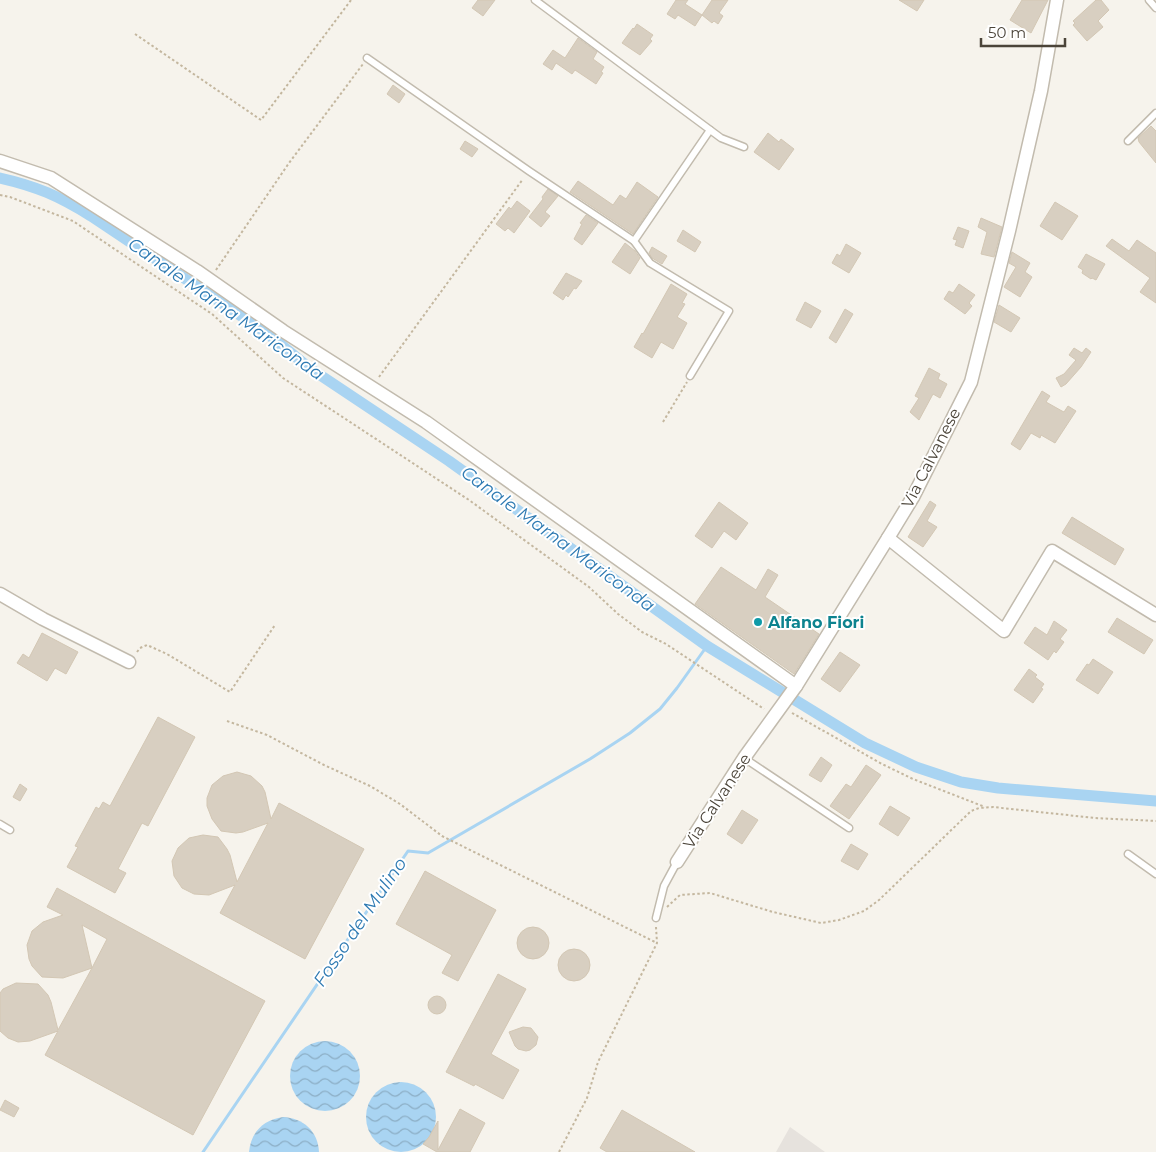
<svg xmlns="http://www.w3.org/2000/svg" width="1156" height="1152" font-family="Montserrat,sans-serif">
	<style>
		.industrial { fill: #e6e2dd }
		.water { fill: url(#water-waves) }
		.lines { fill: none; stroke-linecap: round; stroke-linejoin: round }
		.stream { stroke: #a9d4f2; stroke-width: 3 }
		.canal { stroke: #a9d4f2; stroke-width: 11 }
		.building { fill: #d8cfc1; stroke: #d3c7b4; fill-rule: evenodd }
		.lane-casing { stroke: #c2bbae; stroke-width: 9 }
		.street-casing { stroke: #c2bbae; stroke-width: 15 }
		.path { stroke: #c4b79f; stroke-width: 2; stroke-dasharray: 2.5 2.5; stroke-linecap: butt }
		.lane { stroke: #fff; stroke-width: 6 }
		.street { stroke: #fff; stroke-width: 12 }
		.culture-dot { fill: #0f9aa8; stroke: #fff; stroke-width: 2 }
		.labels { text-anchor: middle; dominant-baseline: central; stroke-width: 4; stroke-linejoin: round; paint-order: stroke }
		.street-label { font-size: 16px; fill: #4b4439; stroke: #fff }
		.culture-label { font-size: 16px; font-weight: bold; fill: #0d838f; stroke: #fff; text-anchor: start }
		.water-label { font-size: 18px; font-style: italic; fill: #2e7ab2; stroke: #fff }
	</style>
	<defs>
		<pattern id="water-waves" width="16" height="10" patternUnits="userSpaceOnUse" patternTransform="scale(1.25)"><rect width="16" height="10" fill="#a9d4f2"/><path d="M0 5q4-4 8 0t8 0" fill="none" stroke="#8caec5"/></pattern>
	</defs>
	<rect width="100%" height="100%" fill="#f6f3ec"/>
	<path class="industrial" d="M790,1127L825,1152H776Z"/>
	<g class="water">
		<circle cx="325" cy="1076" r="35"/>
		<circle cx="401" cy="1117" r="35"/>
		<path d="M283,1117C303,1118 318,1131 319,1152H249C251,1132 263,1120 283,1117Z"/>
	</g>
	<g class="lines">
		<path class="stream" d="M203,1152L408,851L428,853L590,759L630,733L660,709L677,688L707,646"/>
		<path class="canal" d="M0,178C36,186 59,196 91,216L268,334L308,367L449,461L707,646L865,743L916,767L961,782L998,788L1156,801"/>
	</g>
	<g class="building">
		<path d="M478,0H495L483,16L472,8Z"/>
		<path d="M676,0H688L685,4L702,15L712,0H728L719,13L723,16L718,24L714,21L712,23L702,15L695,26L678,15L675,19L667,14Z"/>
		<path d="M899,0H924L917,11Z"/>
		<path d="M1022,0H1048L1031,33L1010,20Z"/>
		<path d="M1096,0H1101L1109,10L1098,21L1103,27L1087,41L1073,25L1075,23L1073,21Z"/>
		<path d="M637,24L653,35L650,39L652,41L640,55L622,43L633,28L634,29Z"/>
		<path d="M578,38L597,52L593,59L604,67L601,72L603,73L596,84L575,70L572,74L556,63L552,70L543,64L553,50L565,58Z"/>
		<path d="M393,85L405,94L399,103L387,94Z"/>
		<path d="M1151,126L1156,131V163L1139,142L1138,138Z"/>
		<path d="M768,133L779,142L781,139L794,149L779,170L754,152Z"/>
		<path d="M465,141L478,149L472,157L460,149Z"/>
		<path d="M578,181L613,205L620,195L626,199L637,182L658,197L633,234L570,192Z"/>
		<path d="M548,189L558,196L545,212L550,216L541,227L529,217L543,199L542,197Z"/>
		<path d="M517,201L530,211L514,233L508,228L505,231L496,224L509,207L511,209Z"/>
		<path d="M1055,202L1078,216L1062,240L1040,226Z"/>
		<path d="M586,215L598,223L582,245L574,239L582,224L580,223Z"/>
		<path d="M981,218L1002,227L994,257L981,254L987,232L978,227Z"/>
		<path d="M958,227L969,231L963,248L955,245L957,240L953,239Z"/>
		<path d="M683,230L701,242L695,252L677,241Z"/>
		<path d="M1112,239L1129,251L1137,240L1156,253V303L1140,292L1150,278L1106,246Z"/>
		<path d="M625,243L635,251L640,258L630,274L612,262Z"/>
		<path d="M846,244L861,253L849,273L832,263L837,254L840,256Z"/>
		<path d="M652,247L667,256L662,264L652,258L649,253Z"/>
		<path d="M1012,252L1030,263L1025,272L1032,277L1020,297L1004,287L1016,267L1009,263Z"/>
		<path d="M1086,254L1105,264L1096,280L1092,278L1091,279L1082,273L1083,270L1078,267Z"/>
		<path d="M566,273L582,281L576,289L574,288L568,297L566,295L563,300L553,293Z"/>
		<path d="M671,284L687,294L682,303L685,304L677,317L687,323L673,349L661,342L652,358L634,347L642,333L643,334Z"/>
		<path d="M959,284L975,295L969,303L972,306L965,314L944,299L949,291L953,293Z"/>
		<path d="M805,302L821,311L811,328L796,320Z"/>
		<path d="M999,305L1020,318L1011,332L994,322Z"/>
		<path d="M845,309L853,314L836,343L829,338Z"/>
		<path d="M1074,348L1082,353L1086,348L1091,352L1081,367L1066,384L1061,387L1056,378L1064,374L1076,360L1069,355Z"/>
		<path d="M929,368L940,374L938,379L947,384L940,398L933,394L919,420L910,412L919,398L915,396Z"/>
		<path d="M1042,391L1050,396L1046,402L1062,411L1064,412L1068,406L1076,411L1055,443L1041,435L1040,438L1031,433L1020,450L1011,444Z"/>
		<path d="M930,501L936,505L927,521L937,527L923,547L908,537Z"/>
		<path d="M719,502L748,523L736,540L724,531L712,548L695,536Z"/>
		<path d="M1072,517L1124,549L1115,565L1062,533Z"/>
		<path d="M721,567L756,590L768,569L778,575L765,597L819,634L794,674L695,604Z"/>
		<path d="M1117,618L1153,640L1144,654L1108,632Z"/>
		<path d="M1054,621L1067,630L1060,639L1064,642L1056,653L1054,651L1048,660L1024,643L1035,627L1047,635Z"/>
		<path d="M42,633L78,652L66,674L55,668L47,681L17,663L23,654L29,658Z"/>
		<path d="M840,652L860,665L840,692L821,679Z"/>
		<path d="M1093,659L1113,672L1098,694L1076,680L1087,664L1089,665Z"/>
		<path d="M1029,669L1037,675L1035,677L1044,684L1041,688L1043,689L1033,703L1014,690Z"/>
		<path d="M158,717L195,737L148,826L142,823L118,869L126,873L115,893L67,867L78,847L75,846L96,807L99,809L103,802L110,806Z"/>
		<path d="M821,757L832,765L821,782L809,775Z"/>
		<path d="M866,765L881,775L849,819L830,806L846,784L851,787Z"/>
		<path d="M237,772L251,776L262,786L265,792L271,819L279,803L364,849L305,959L220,913L235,885L209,895L194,894L182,888L174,876L172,861L178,848L189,838L203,835L218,837L227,849L230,855L237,882L268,823L243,832L236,833L221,831L212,819L207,806V798L212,785L223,776Z"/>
		<path d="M20,784L27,789L20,801L13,797Z"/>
		<path d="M890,806L910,818L898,836L879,824Z"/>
		<path d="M742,810L758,820L742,844L727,834Z"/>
		<path d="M851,844L868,854L858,870L841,861Z"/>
		<path d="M425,871L496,910L458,981L442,973L452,955L396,924Z"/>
		<path d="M57,888L265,1001L193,1135L45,1055L58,1031L30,1041L18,1042L8,1038L0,1031V993L3,989L16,983L38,984L48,995L51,1002L58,1030L92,968L63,978L42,977L32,966L29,959L27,945L32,931L43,922L63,915L47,907ZM82,925L107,939L92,968Z"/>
		<circle cx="533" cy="943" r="16"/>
		<circle cx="574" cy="965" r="16"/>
		<path d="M498,974L526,989L491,1054L519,1070L503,1099L475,1084L474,1086L446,1072Z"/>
		<circle cx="437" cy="1005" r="9"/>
		<path d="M523,1027L531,1028L538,1037L536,1045L530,1050L526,1051L518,1049L515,1046L509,1032Z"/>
		<path d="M5,1100L19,1108L14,1117L0,1110Z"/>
		<path d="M460,1109L485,1123L470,1152H437L423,1144L429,1137L438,1121V1150Z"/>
		<path d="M622,1110L695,1152H607L600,1148Z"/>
	</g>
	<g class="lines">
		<defs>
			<g id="lane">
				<path d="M535,0L721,138L744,147"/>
				<path d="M1149,0L1156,8"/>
				<path d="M367,58L529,171L634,241"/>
				<path d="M1128,141L1156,113"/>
				<path d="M690,376L729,311L650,263L634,241L710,130"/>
				<path d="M744,758L849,828"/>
				<path d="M0,824L10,830"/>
				<path d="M1128,854L1156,874"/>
				<path d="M656,918L664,886L677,862"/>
			</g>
			<g id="street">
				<path d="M0,161L51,178L197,271L283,331L426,422L796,686"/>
				<path d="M888,538L1004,631L1052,551L1156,615"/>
				<path d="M0,594L43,619L129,662"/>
				<path d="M677,862L744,758L796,686L888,538L913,497L971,382L1009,231L1041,91L1057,0"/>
			</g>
		</defs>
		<use href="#lane" class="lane-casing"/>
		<use href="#street" class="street-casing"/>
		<g class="path">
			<path d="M135,34L261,120L351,0"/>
			<path d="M0,195L10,197L73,221L125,256L212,314L283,378L469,500L589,587L618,614L642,632L666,644L764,709"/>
			<path d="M216,270L289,163L363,64"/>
			<path d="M379,377L523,179"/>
			<path d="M663,422L687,382"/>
			<path d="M137,652L140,648L147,645L167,654L230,692L275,625"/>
			<path d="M792,713L882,764L913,779L985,807"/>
			<path d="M227,721L267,735L324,765L370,786L400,804L442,836L657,943"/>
			<path d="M667,907L680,895L710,893L773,912L821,923L839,920L864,911L879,900L971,811L979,808L993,807L1095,818L1156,821"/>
			<path d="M559,1152L587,1098L598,1062L657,943L656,927"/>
		</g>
		<use href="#lane" class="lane"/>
		<use href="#street" class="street"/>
	</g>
	<circle class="culture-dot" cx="758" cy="622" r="5"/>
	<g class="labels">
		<g class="street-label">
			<text transform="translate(931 458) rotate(-63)">Via Calvanese</text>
			<text transform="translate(717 801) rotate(-57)">Via Calvanese</text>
		</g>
		<g class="culture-label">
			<text x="768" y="622">Alfano Fiori</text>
		</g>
		<g class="water-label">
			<text transform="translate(226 309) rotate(35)">Canale Marna Mariconda</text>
			<text transform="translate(558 539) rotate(36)">Canale Marna Mariconda</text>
			<text transform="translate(360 922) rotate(-56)">Fosso del Mulino</text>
		</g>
	</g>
	<path d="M981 38v8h84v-8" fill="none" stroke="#4b4439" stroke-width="2.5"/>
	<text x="988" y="38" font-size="15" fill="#4b4439" stroke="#ffffff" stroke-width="4" paint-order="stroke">50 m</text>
</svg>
